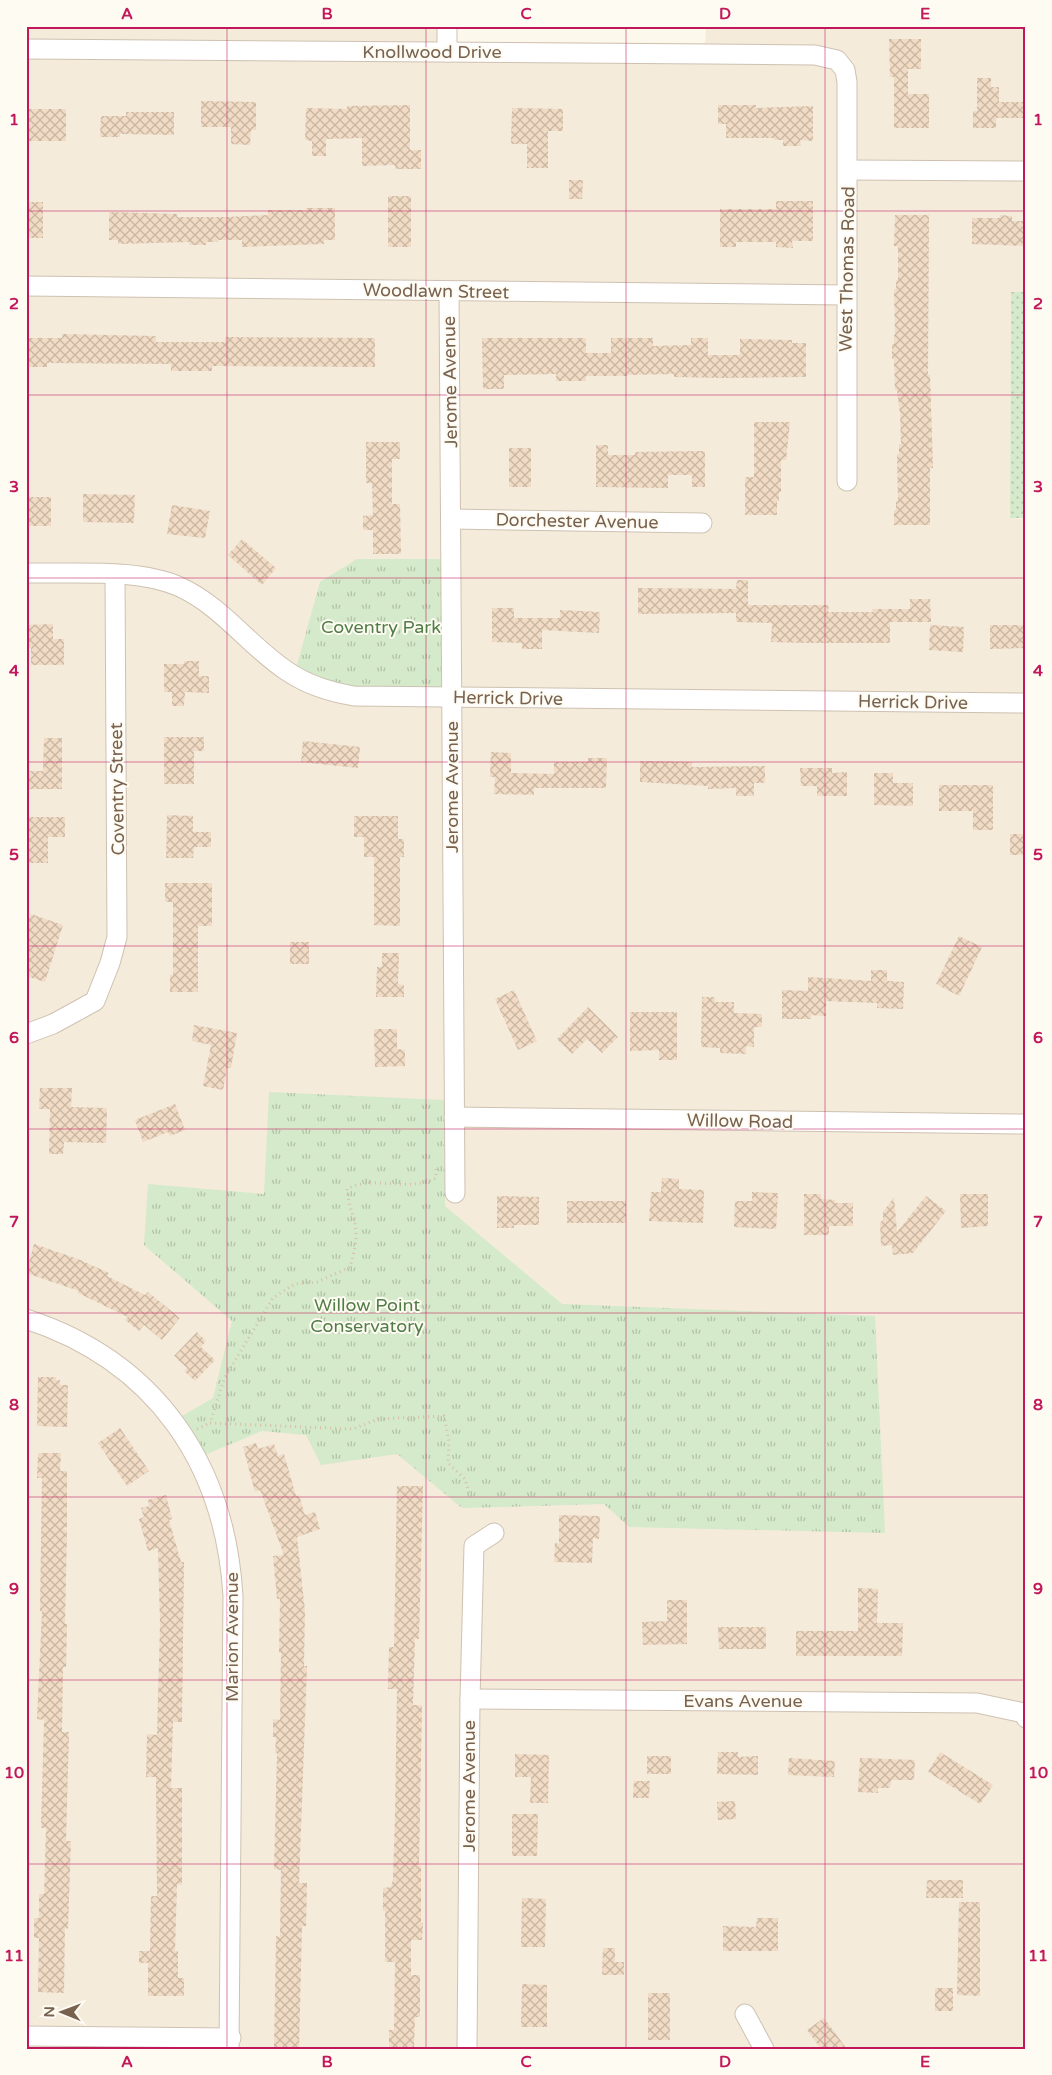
<svg xmlns="http://www.w3.org/2000/svg" width="1052" height="2075" font-family="'Varela Round',sans-serif">
	<style>
		.residential { fill: #f4ebdb }
		.grass { fill: url(#grass-dots) }
		.park { fill: url(#park-tufts) }
		.building { fill: url(#building-cross-hatch) }
		.lines { fill: none; stroke-linecap: round; stroke-linejoin: round }
		.street-casing { stroke: #cfc1b1; stroke-width: 21 }
		.path { stroke: #d7bfa7; stroke-width: 3; stroke-dasharray: 1 4; stroke-linecap: butt }
		.street { stroke: #fff; stroke-width: 19 }
		.grid { fill: none; stroke: #c2185b; stroke-width: 1; stroke-opacity: 0.55 }
		.labels { text-anchor: middle; dominant-baseline: central; stroke-width: 4; stroke-linejoin: round; paint-order: stroke }
		.street-label { font-size: 18px; fill: #78624f; stroke: #fefbf3 }
		.park-label { font-size: 18px; fill: #517d47; stroke: #fefbf3 }
		.neatline { fill: none; stroke: #c2185b; stroke-width: 2 }
		.grid-label { font-size: 16px; text-anchor: middle; font-weight: bold; fill: #c2185b }
	</style>
	<defs>
		<pattern id="grass-dots" width="8" height="8" patternUnits="userSpaceOnUse" patternTransform="scale(1.25)"><rect width="8" height="8" fill="#d4eaca"/><path d="M2 2h.1M6 6h.1" fill="none" stroke="#b1c1a6" stroke-width="1.8" stroke-linecap="round"/></pattern>
		<pattern id="park-tufts" width="24" height="20" patternUnits="userSpaceOnUse" patternTransform="scale(1.25)"><rect width="24" height="20" fill="#d4eaca"/><path d="M3 7l-1-3M5 7V3M7 7l1-3M15 17l-1-3M17 17v-4M19 17l1-3" fill="none" stroke="#b1c1a6"/></pattern>
		<pattern id="building-cross-hatch" width="8" height="8" patternUnits="userSpaceOnUse" patternTransform="scale(1.25)"><rect width="8" height="8" fill="#f1dbc5"/><path d="M0 0l8 8M0 8l8-8" fill="none" stroke="#c8b5a2"/></pattern>
	</defs>
	<rect width="100%" height="100%" fill="#fcf8ec"/>
	<path class="residential" d="M26,26H453L454,42L705,43L706,26H1026V292H1011L1010,518L1026,519V2049H26Z"/>
	<path class="grass" d="M1011,292H1026V518H1010Z"/>
	<g class="park">
		<path d="M357,559H449V695L367,694L294,676L320,582Z"/>
		<path d="M269,1092L444,1100L445,1206L562,1304L875,1316L885,1533L629,1527L604,1504L462,1508L397,1454L321,1465L306,1435L262,1431L202,1456L180,1417L213,1398L232,1321L144,1245L148,1184L264,1194Z"/>
	</g>
	<g class="building">
		<path d="M889,39H921V69H908V94H929V128H894V77H890Z"/>
		<path d="M977,78H991V87H999V102H1026V118H996V128H973V111H977Z"/>
		<path d="M201,101L256,102V130H251L250,145L231,144V127H201Z"/>
		<path d="M410,105V150H421V169H395V165L362,166V138L326,139V156H312V141L305,140L306,108L347,109V106Z"/>
		<path d="M718,105H756V108L813,106V141L800,140L801,146H783V140H774V138H726V124H718Z"/>
		<path d="M512,108L563,109V131H548V168H527V144H511Z"/>
		<rect x="26" y="109" width="40" height="32"/>
		<path d="M126,112H174V135L120,134V137H100L101,116H126Z"/>
		<path d="M569,180H583L582,199H569Z"/>
		<rect x="388" y="196" width="23" height="51"/>
		<path d="M776,201H813V241H792L793,248L776,247V242H736V247H720V209H776Z"/>
		<rect x="26" y="202" width="17" height="36"/>
		<path d="M306,208H335V240H324V244L242,247V240H218V242H206V245H189V242L118,244V240H109V212L177,214V217H227L268,215V210H306Z"/>
		<path d="M895,215H929L928,375H930L933,468H930V525H894V510H896V501H898L897,454H899V444H901L900,413L897,390H895L894,359H892V344H894V335H895L894,289H896V280H898V246H894Z"/>
		<path d="M1000,215L1012,216V221H1026V246L972,244V218H1000Z"/>
		<path d="M62,334L156,336V342H225V337L375,338V367L212,366V371H171V364L47,363V367H26V338H62Z"/>
		<path d="M482,338H586V353H611V338H653V346L691,345V338H708V355H740V339L792,340V343H806V377L724,378L674,377V374L628,375V376H586V381H556V374L504,375V389H483Z"/>
		<path d="M754,422H790L786,460H781V492H779V501H777V515H745V477H754Z"/>
		<path d="M366,442H400V459H392V504H400L401,554H373V530H363V516L373,515L372,483H366Z"/>
		<path d="M596,445H608V455H635V452L705,451V487H692V475H668V488L596,487Z"/>
		<rect x="509" y="448" width="22" height="39"/>
		<path d="M83,494L135,495L134,523L83,522Z"/>
		<rect x="26" y="497" width="25" height="29"/>
		<path d="M172,505L210,511L205,538L167,534Z"/>
		<path d="M242,539L276,568L262,585L228,555Z"/>
		<path d="M737,580H748V605H829L828,612H873L872,609H910V599H930L931,622H890V643H805L771,642L772,623L736,622V613L638,614V588L736,589Z"/>
		<path d="M492,608H514V618H560V610L600,612L599,633L542,630V649H522V643L492,642Z"/>
		<path d="M53,624V639H64V665H31V648H26V625Z"/>
		<path d="M930,625L964,627L963,652L929,650Z"/>
		<path d="M990,625H1026V648L990,649Z"/>
		<path d="M184,661H199V676H209V693L185,692L184,706H172V692H164V664H184Z"/>
		<path d="M164,737H204V751H194V784H164Z"/>
		<path d="M44,738H62V789H26V771H43Z"/>
		<path d="M303,741L360,747L358,768L301,762Z"/>
		<path d="M491,752L511,753V773L554,774V762H588V758H607L606,788H534V795L494,794L495,777H490Z"/>
		<path d="M640,761L692,762V767L765,766V783H754V796H736V788L708,789V786L640,782Z"/>
		<path d="M800,768H832V773L847,772V796H817V786H801Z"/>
		<path d="M874,773H893V783H913V806L874,805Z"/>
		<path d="M939,785H993V830H973V811H939Z"/>
		<path d="M167,815L193,816V832H211V847H194L193,858H166Z"/>
		<path d="M354,816H398V839H404V857H400V926L374,925V857H364V837H354Z"/>
		<path d="M26,817H65V837H48V863H26Z"/>
		<rect x="1010" y="834" width="16" height="21"/>
		<path d="M165,883H212V926H198V992H170V975H173V902H165Z"/>
		<path d="M31,914L63,925L45,982L26,976V927Z"/>
		<path d="M959,936L982,947L959,996L936,984Z"/>
		<rect x="290" y="942" width="19" height="22"/>
		<path d="M382,953H399L398,984L404,985V997H376L377,967H382Z"/>
		<path d="M871,970H887V981L904,982L903,1009L877,1008V1003L826,1001V1016L811,1015V1019H782V990L808,991V977L871,981Z"/>
		<path d="M514,990L537,1041L518,1050L495,999Z"/>
		<path d="M702,997H715V1002H734V1013L762,1014V1027H754V1047L746,1046V1054L720,1053V1048L701,1047Z"/>
		<path d="M588,1007L618,1037L602,1053L587,1039L572,1054L557,1039Z"/>
		<path d="M630,1012H677V1060H659V1050L630,1051Z"/>
		<path d="M194,1025L237,1033L231,1068H227L223,1090L203,1086L211,1045L192,1041Z"/>
		<path d="M374,1029H397V1049L405,1050V1066L375,1067Z"/>
		<path d="M40,1088H72L71,1107L107,1108L106,1143L64,1142L63,1154H49L50,1109H39Z"/>
		<path d="M175,1104L185,1130L170,1136L168,1132L143,1142L135,1120Z"/>
		<path d="M662,1178L679,1179V1189L704,1190L703,1223L649,1221L651,1192H661Z"/>
		<path d="M752,1192L778,1193L776,1229L734,1227L735,1201H752Z"/>
		<path d="M804,1194H821V1199L835,1200V1203H853V1226H829V1235H804Z"/>
		<path d="M960,1194H988V1226L961,1228Z"/>
		<path d="M497,1196L539,1197V1225H514V1228H497Z"/>
		<path d="M926,1196L946,1211L913,1253L893,1255L892,1245L881,1246L880,1223L883,1219V1212L894,1197L897,1232Z"/>
		<rect x="567" y="1201" width="59" height="22"/>
		<path d="M34,1244L78,1259L109,1273L107,1276L145,1295L148,1292L180,1318L162,1340L144,1325L139,1331L125,1320L128,1317L78,1293L79,1291L26,1273Z"/>
		<path d="M197,1332L206,1341L201,1347L215,1360L195,1381L184,1371L187,1368L174,1356Z"/>
		<path d="M38,1377H56V1380H60V1385H68L67,1427L37,1426Z"/>
		<path d="M120,1428L149,1471L127,1486L98,1443Z"/>
		<path d="M256,1443L258,1449L274,1444L278,1456L284,1454L296,1496L299,1495L305,1515L315,1512L320,1529L297,1537L305,1611L304,1666H307L299,1883H307L306,1926H302L299,2049H274L276,1936L280,1937L281,1870L274,1869L277,1753H275L276,1737H273V1719L280,1720L281,1653H279L280,1599H277L273,1556L284,1555L260,1490L255,1492L243,1447Z"/>
		<path d="M38,1453H61L60,1471H67V1527L62,1530L67,1529L65,1624H67L66,1667H63L62,1732H69L66,1841H71L68,1929L65,1928L64,1993L38,1992L39,1938H34V1918H39V1894H44L46,1828H41L44,1720L37,1719L42,1611H40L42,1478H37Z"/>
		<path d="M397,1486H423L419,1639H415L413,1705H422L419,1866H421V1923H423L422,1940H411V1975H420V2017H415L414,2049H389V2030H394L395,1962H385V1911H383V1888L391,1887L393,1879L395,1814L397,1689H388L389,1647H394Z"/>
		<path d="M166,1495L172,1519L169,1520L181,1562H184L182,1722H173L171,1788H182V1885L177,1884L175,1951H178V1978H184V1996H148V1963H139V1951H150L151,1896H157L156,1777H146L147,1734L157,1735L160,1624L158,1548L148,1551L139,1519L144,1517L141,1508L149,1506L148,1500Z"/>
		<path d="M559,1515L600,1516L599,1539L593,1538L592,1563L554,1562L555,1543L559,1544Z"/>
		<path d="M858,1588L878,1589L877,1623H903L902,1656H796V1631H858Z"/>
		<path d="M667,1600H687V1644L643,1645L642,1622L667,1621Z"/>
		<path d="M718,1627H766V1649H719Z"/>
		<path d="M718,1752H738V1757L758,1756V1775L717,1774Z"/>
		<path d="M940,1752L993,1785L980,1804L928,1772Z"/>
		<path d="M515,1754L549,1755L548,1803H530L531,1777H515Z"/>
		<rect x="647" y="1756" width="24" height="18"/>
		<path d="M789,1758L835,1761L834,1777L788,1775Z"/>
		<path d="M860,1758L915,1760L914,1780H891L890,1788H878V1793L858,1792Z"/>
		<path d="M634,1781H650L649,1798H633Z"/>
		<path d="M735,1801L736,1819L718,1820L717,1802Z"/>
		<path d="M512,1814H538L537,1856H512Z"/>
		<path d="M927,1880H963V1898H926Z"/>
		<path d="M522,1898L546,1899L545,1947H521Z"/>
		<path d="M959,1902H980V1996L957,1995Z"/>
		<path d="M757,1918H778V1951H723V1926L756,1927Z"/>
		<path d="M603,1948H615V1962H624V1975H602Z"/>
		<path d="M522,1984L547,1985V2027H521Z"/>
		<rect x="935" y="1988" width="18" height="23"/>
		<rect x="648" y="1993" width="22" height="47"/>
		<path d="M824,2018L847,2049H821L807,2030Z"/>
	</g>
	<g class="lines">
		<defs>
			<g id="street">
				<path d="M447,26V52"/>
				<path d="M26,49L708,54L815,55L837,60L845,70L847,82V481"/>
				<path d="M848,170L1026,171"/>
				<path d="M26,286L846,295"/>
				<path d="M449,291L455,1193"/>
				<path d="M451,519L702,523"/>
				<path d="M26,573C71,574 139,568 180,587C223,607 249,646 287,671C307,685 330,692 354,696L1026,703"/>
				<path d="M26,1034L53,1024L95,1001L110,963L117,937L115,574"/>
				<path d="M454,1117L1026,1124"/>
				<path d="M26,1319C155,1361 225,1463 233,1596L229,2049"/>
				<path d="M470,1699L977,1703L1024,1713L1026,1718"/>
				<path d="M745,2014L764,2049"/>
				<path d="M26,2036L231,2038"/>
				<path d="M467,2049L470,1699L474,1546L494,1533"/>
			</g>
		</defs>
		<use href="#street" class="street-casing"/>
		<g class="path">
			<path d="M436,1169V1178C408,1193 374,1174 347,1189C348,1202 352,1212 355,1224C358,1237 354,1253 350,1267L317,1282L295,1284L273,1298L225,1377L210,1423L353,1429L378,1419L444,1416L449,1441L448,1463L465,1479L470,1496"/>
			<path d="M197,1429L210,1423"/>
		</g>
		<use href="#street" class="street"/>
	</g>
	<path class="grid" d="M227,26V2049M426,26V2049M626,26V2049M825,26V2049M26,211H1026M26,395H1026M26,578H1026M26,762H1026M26,946H1026M26,1129H1026M26,1313H1026M26,1497H1026M26,1680H1026M26,1864H1026"/>
	<g class="labels">
		<g class="street-label">
			<text x="432" y="52">Knollwood Drive</text>
			<text transform="translate(847 269) rotate(-89)">West Thomas Road</text>
			<text transform="translate(436 291) rotate(1)">Woodlawn Street</text>
			<text transform="translate(450 382) rotate(-91)">Jerome Avenue</text>
			<text transform="translate(577 521) rotate(1)">Dorchester Avenue</text>
			<text transform="translate(508 698) rotate(1)">Herrick Drive</text>
			<text transform="translate(913 702) rotate(1)">Herrick Drive</text>
			<text transform="translate(452 787) rotate(-90)">Jerome Avenue</text>
			<text transform="translate(117 789) rotate(-91)">Coventry Street</text>
			<text transform="translate(740 1121) rotate(1)">Willow Road</text>
			<text transform="translate(232 1637) rotate(-90)">Marion Avenue</text>
			<text x="743" y="1701">Evans Avenue</text>
			<text transform="translate(469 1786) rotate(-90)">Jerome Avenue</text>
		</g>
		<g class="park-label">
			<text x="381" y="627">Coventry Park</text>
			<text x="367" y="1305">Willow Point<tspan x="367" dy="21">Conservatory</tspan></text>
		</g>
	</g>
	<rect width="1052" height="2075" fill="none" stroke="#fefbf3" stroke-width="55"/>
	<g transform="translate(62 2012) rotate(271)" stroke="#fefbf3" stroke-width="4" paint-order="stroke">
	<path d="M0-4L9 19L0 12L-9 19Z" fill="#78624f"/>
	<text y="-8" font-size="14" font-weight="bold" text-anchor="middle" fill="#78624f">N</text>
	</g>
	<rect x="28" y="28" width="996" height="2020" class="neatline"/>
	<g class="grid-label">
		<text x="127" y="19">A</text>
		<text x="327" y="19">B</text>
		<text x="526" y="19">C</text>
		<text x="725" y="19">D</text>
		<text x="925" y="19">E</text>
		<text x="14" y="125">1</text>
		<text x="1038" y="125">1</text>
		<text x="14" y="309">2</text>
		<text x="1038" y="309">2</text>
		<text x="14" y="492">3</text>
		<text x="1038" y="492">3</text>
		<text x="14" y="676">4</text>
		<text x="1038" y="676">4</text>
		<text x="14" y="860">5</text>
		<text x="1038" y="860">5</text>
		<text x="14" y="1043">6</text>
		<text x="1038" y="1043">6</text>
		<text x="14" y="1227">7</text>
		<text x="1038" y="1227">7</text>
		<text x="14" y="1410">8</text>
		<text x="1038" y="1410">8</text>
		<text x="14" y="1594">9</text>
		<text x="1038" y="1594">9</text>
		<text x="14" y="1778">10</text>
		<text x="1038" y="1778">10</text>
		<text x="14" y="1961">11</text>
		<text x="1038" y="1961">11</text>
		<text x="127" y="2067">A</text>
		<text x="327" y="2067">B</text>
		<text x="526" y="2067">C</text>
		<text x="725" y="2067">D</text>
		<text x="925" y="2067">E</text>
	</g>
</svg>
